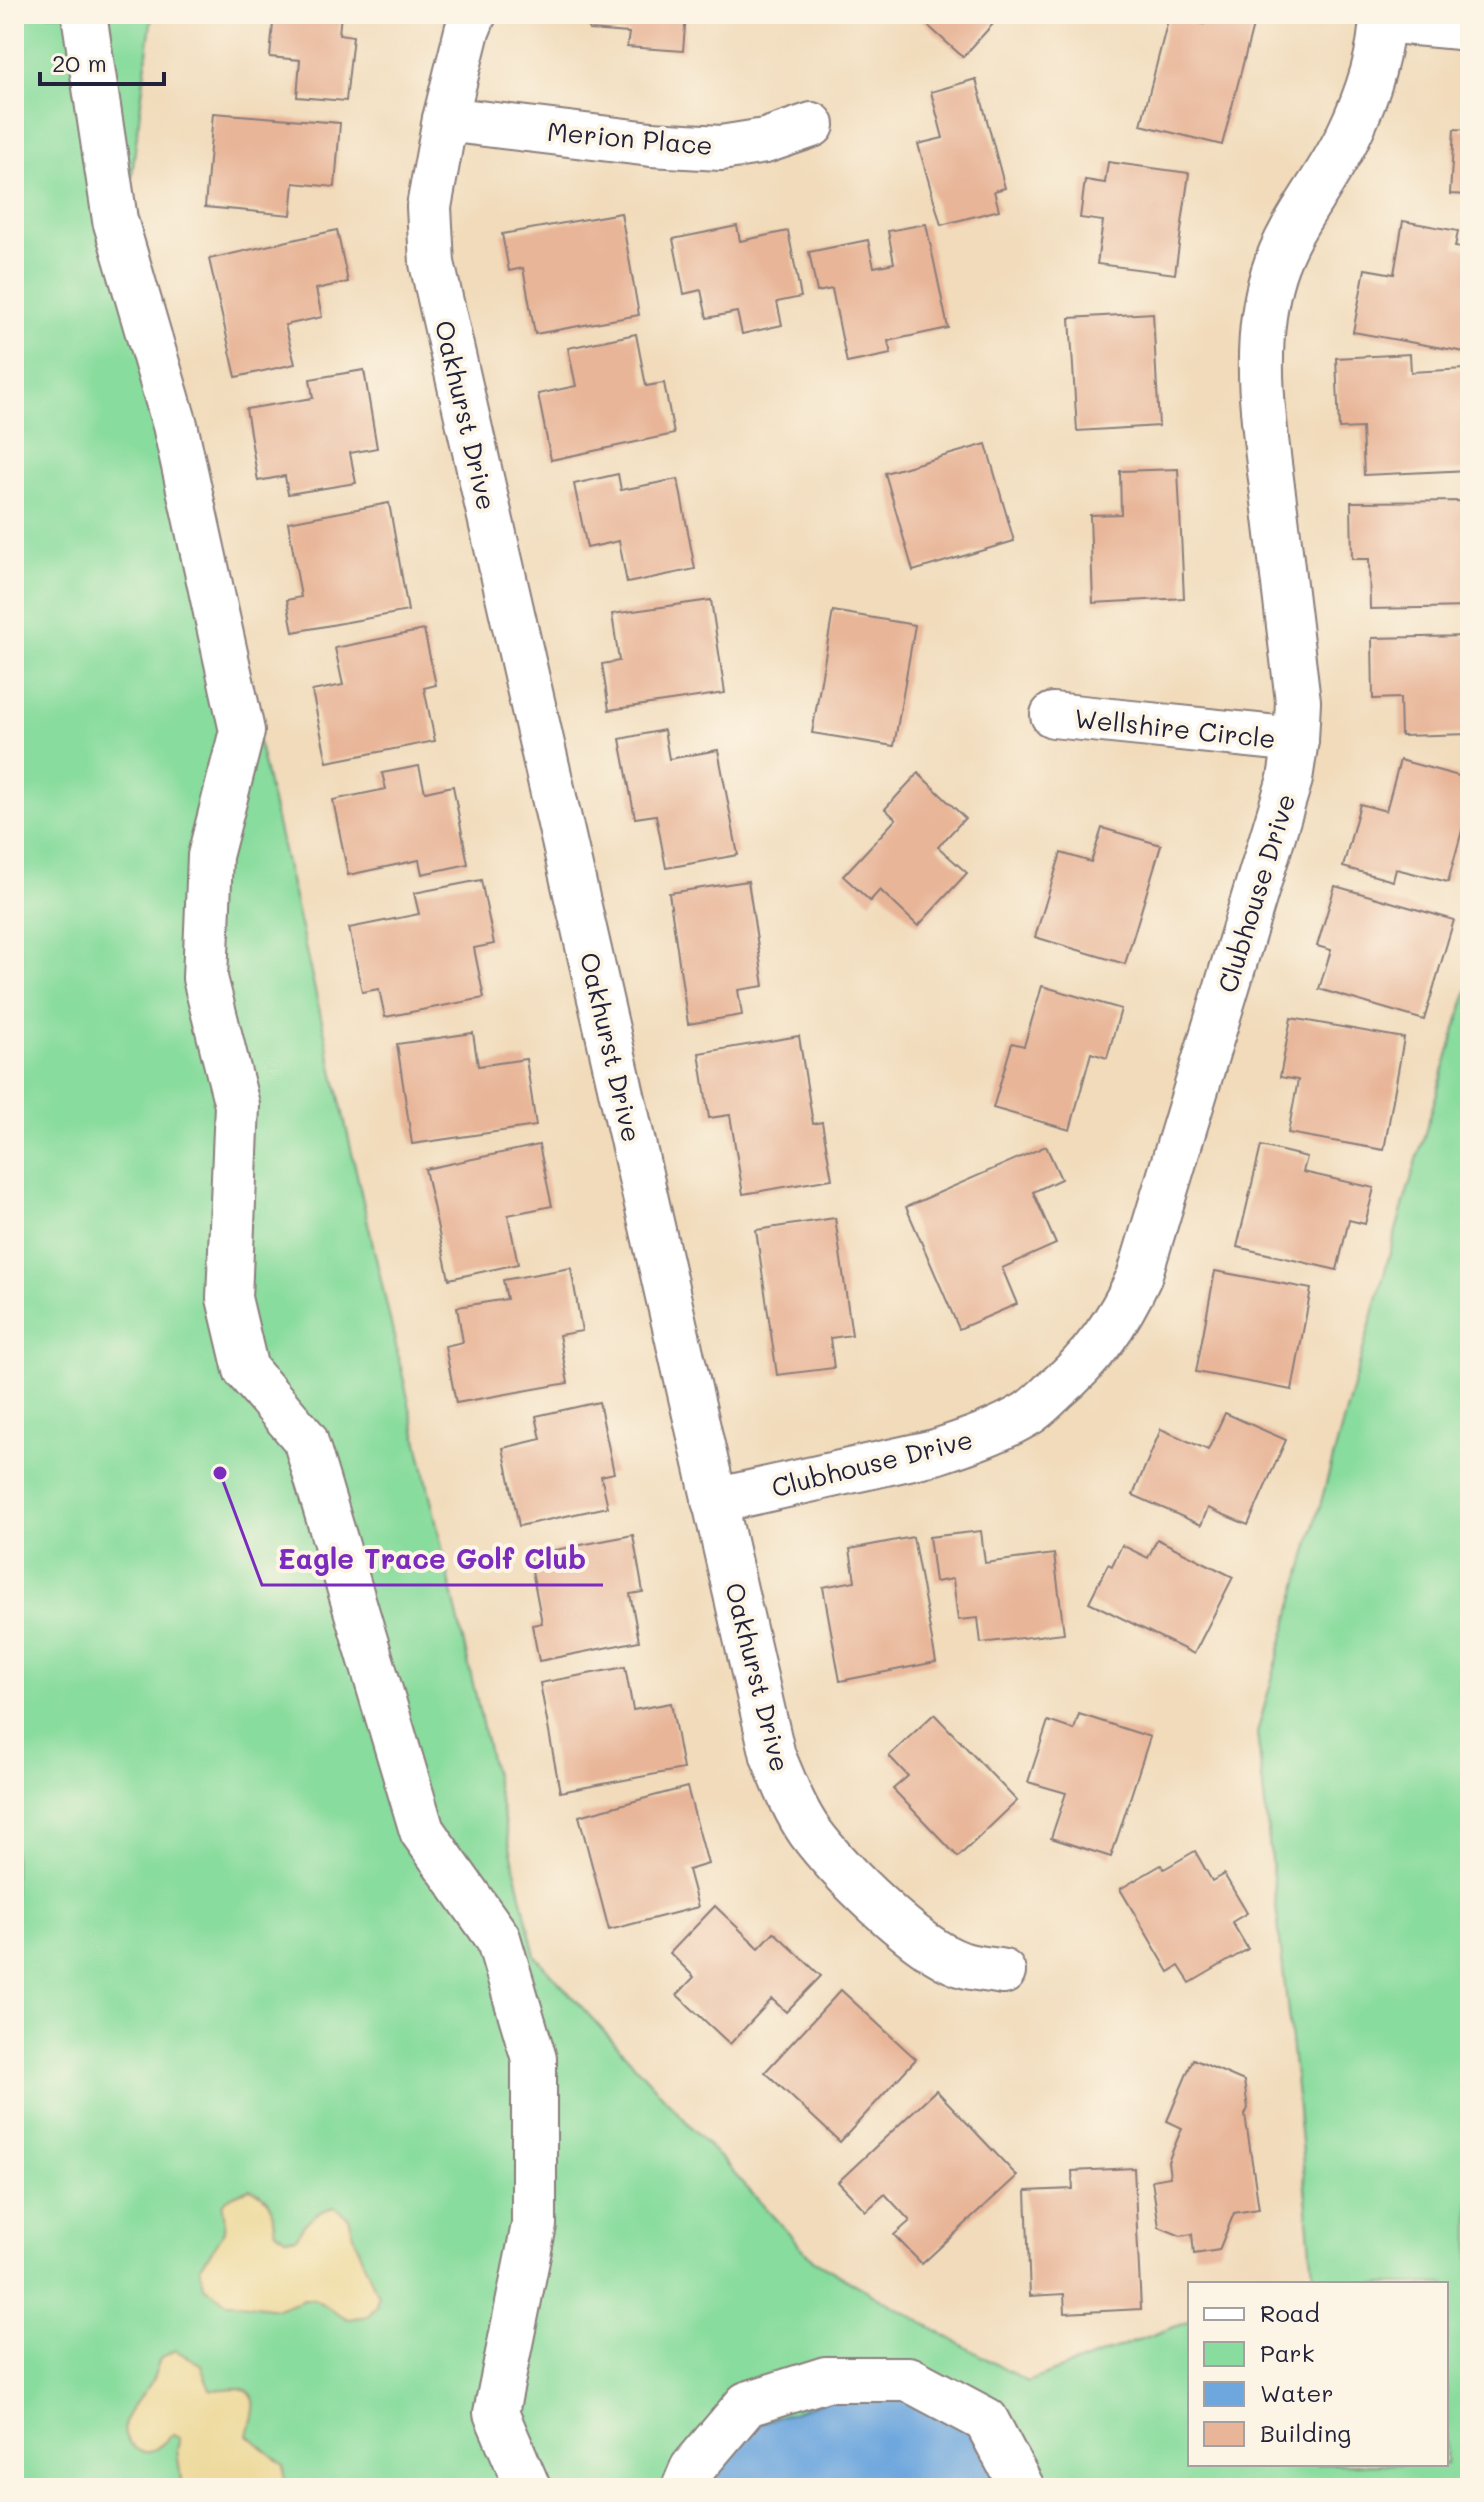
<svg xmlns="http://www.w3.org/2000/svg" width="1484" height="2502" font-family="Mali,sans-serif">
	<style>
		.green { fill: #88dc9d; stroke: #557f6c; stroke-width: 2 }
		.sand { fill: #eeda9e; stroke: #887e6c; stroke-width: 2 }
		.water { fill: #6ea7de; stroke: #48648c; stroke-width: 2 }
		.building { fill: #e8b598 }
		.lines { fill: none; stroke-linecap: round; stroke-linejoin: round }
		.minor-casing { stroke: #8a7e7b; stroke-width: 48 }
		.minor { stroke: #fff; stroke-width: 44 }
		.labels { text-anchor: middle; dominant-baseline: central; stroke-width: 8; stroke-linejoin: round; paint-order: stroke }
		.street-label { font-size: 26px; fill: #22223b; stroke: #fcf5e5 }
		.leader { fill: none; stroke: #7b2cbf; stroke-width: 3 }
		.callout-dot { fill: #7b2cbf; stroke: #fcf5e5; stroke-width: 3 }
		.callout-label { font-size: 28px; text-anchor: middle; font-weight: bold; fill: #7b2cbf; stroke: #fcf5e5; stroke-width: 8; stroke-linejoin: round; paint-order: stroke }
	</style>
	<rect width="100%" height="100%" fill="#fcf5e5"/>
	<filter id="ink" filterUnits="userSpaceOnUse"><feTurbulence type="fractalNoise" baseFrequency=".0125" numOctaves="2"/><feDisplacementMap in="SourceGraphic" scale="16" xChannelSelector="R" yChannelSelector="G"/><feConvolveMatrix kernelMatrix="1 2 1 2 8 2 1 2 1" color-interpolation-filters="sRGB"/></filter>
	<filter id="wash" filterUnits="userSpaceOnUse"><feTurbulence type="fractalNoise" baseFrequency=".006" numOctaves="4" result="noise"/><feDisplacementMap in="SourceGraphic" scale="32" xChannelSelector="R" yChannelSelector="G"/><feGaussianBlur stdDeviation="1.8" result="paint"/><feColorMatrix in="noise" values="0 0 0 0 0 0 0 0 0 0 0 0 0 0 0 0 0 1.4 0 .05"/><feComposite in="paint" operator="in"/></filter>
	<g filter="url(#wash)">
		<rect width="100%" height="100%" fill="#f1dbbb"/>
		<path class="green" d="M14,14H152L131,183L535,1956L813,2260L1027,2382L1190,2321V2464H1446V2284H1287L1313,2274L1295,2077L1257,1733L1401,1213L1470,982V2488H14Z"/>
		<g class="sand">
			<path d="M250,2189C274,2198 272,2208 276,2231L285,2238H296C305,2220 315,2212 334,2207L349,2218L359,2251L378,2295L376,2307L368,2316L348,2319L314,2299H304L277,2309L226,2302L204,2286L200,2267C206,2258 220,2241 223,2233C231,2207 206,2203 250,2189Z"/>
			<path d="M175,2350L200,2364L210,2389C220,2391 227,2388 236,2388C265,2389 252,2418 248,2435L283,2465L285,2488H182L177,2450L180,2438L173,2435C161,2443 151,2460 135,2448C110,2429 134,2405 147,2388C154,2381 156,2368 160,2359Z"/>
		</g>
		<path class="water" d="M843,2395L930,2403L961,2420L1005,2488H692L732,2432Z"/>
		<g id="blocks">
			<g class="building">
				<path d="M271,14H341L339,34L353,36L346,101L297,97L300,60L270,57L273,23H270Z"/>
				<path d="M591,14H686L683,51L627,47L629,33L589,30Z"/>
				<path d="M915,14H1002L963,57Z"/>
				<path d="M1207,14H1256L1222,145L1141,125L1169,16L1204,24Z"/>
				<path d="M976,79L1005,188L994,191L999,210L941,225L918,144L943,138L931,92Z"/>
				<path d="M213,113L340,123L335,187L294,183L291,215L205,207Z"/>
				<path d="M1454,129L1470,130V195L1450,194Z"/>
				<path d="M1108,162L1189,173L1175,274L1097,264L1103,221L1080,218L1085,180L1105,183Z"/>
				<path d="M621,213L639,315L535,334L523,268L509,271L502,234Z"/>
				<path d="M1403,221L1458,231L1455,247L1470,249V326L1465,352L1353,332L1365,269L1394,274Z"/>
				<path d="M926,224L948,328L888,341L891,354L847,363L832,289L817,292L809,252L868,240L874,267L894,263L888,231Z"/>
				<path d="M737,226L740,241L788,231L801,297L777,302L782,325L742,334L737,312L707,318L701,290L684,294L673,239Z"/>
				<path d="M337,230L348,282L316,289L322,317L285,325L295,364L236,377L209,259Z"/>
				<path d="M1153,313L1159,426L1077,431L1070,318Z"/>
				<path d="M636,334L646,386L664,383L674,434L551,460L538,394L576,386L568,348Z"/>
				<path d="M1410,354L1411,372L1465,369L1467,420H1470V470L1364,475L1362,428L1339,429L1336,358Z"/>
				<path d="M364,370L377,448L350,453L356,483L288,494L285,476L258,481L246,409L313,398L310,379Z"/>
				<path d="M986,444L1014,541L913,571L885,473Z"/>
				<path d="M1178,469L1184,598L1093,603L1090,515L1121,514L1120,471Z"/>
				<path d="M618,474L621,490L678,479L695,569L627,583L619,541L587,548L574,484Z"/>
				<path d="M1470,501V607L1370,609L1369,559H1352L1351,502Z"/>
				<path d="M389,503L408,611L293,632L287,600L301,597L288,522Z"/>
				<path d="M711,600L725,693L609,710L602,664L619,661L612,614Z"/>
				<path d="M833,611L915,625L894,746L812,733Z"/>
				<path d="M424,630L436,685L424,688L435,741L327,762L312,691L343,685L335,648Z"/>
				<path d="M1470,636V734L1401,736L1400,698L1373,699L1372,638Z"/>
				<path d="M664,730L669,759L718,750L738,855L666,868L656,815L635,818L620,739Z"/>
				<path d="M1400,760L1470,779V801L1448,882L1396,869L1393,881L1343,867L1360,804L1386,811Z"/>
				<path d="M419,766L425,792L453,786L468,864L422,874L419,860L348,875L333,800L386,789L382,773Z"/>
				<path d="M918,773L965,818L938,847L967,873L918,926L880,890L870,901L843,876L896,819L885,809Z"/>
				<path d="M1102,828L1161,845L1125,964L1035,937L1061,853L1091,862Z"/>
				<path d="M481,880L494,944L474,948L484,998L385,1017L379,989L362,992L349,928L419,914L414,893Z"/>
				<path d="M748,881L764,986L738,990L742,1015L688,1024L669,893Z"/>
				<path d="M1335,886L1454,920L1424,1020L1319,989L1331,950L1317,946Z"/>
				<path d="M1042,986L1121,1009L1107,1058L1091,1053L1070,1130L993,1108L1012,1043L1024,1046Z"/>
				<path d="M1291,1018L1404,1038L1384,1150L1288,1133L1298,1080L1280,1077Z"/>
				<path d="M473,1033L478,1066L526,1059L536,1126L412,1144L397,1044Z"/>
				<path d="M799,1036L813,1124L822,1122L832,1179L743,1194L730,1115L709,1118L699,1053Z"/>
				<path d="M539,1145L552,1206L508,1215L518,1264L449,1279L425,1169Z"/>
				<path d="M1046,1146L1061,1179L1033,1192L1056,1244L1002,1268L1017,1304L959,1329L906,1207Z"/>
				<path d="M1261,1146L1307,1157L1303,1172L1374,1188L1365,1224L1349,1220L1337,1270L1237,1247Z"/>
				<path d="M835,1218L852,1335L830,1338L834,1368L777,1375L756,1230Z"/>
				<path d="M571,1268L582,1331L559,1335L568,1383L456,1403L445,1346L463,1342L457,1307L507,1299L503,1280Z"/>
				<path d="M1215,1271L1311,1289L1292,1390L1196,1372Z"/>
				<path d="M599,1402L614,1473L601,1476L608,1507L519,1526L503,1448L541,1439L536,1416Z"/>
				<path d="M1225,1413L1286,1440L1248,1525L1208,1508L1201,1525L1133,1495L1161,1429L1208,1450Z"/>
				<path d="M981,1531L985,1563L1054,1554L1064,1633L981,1643L978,1618L958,1620L953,1579L935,1582L929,1537Z"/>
				<path d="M633,1535L643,1592L630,1594L639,1641L539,1661L532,1625L542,1623L529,1555Z"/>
				<path d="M913,1537L936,1662L840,1681L823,1587L855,1581L850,1549Z"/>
				<path d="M1157,1539L1233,1577L1194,1654L1089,1602L1108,1564L1112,1566L1122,1545L1148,1558Z"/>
				<path d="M625,1667L633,1710L671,1703L683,1769L560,1792L540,1683Z"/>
				<path d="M934,1714L1017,1801L958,1857L893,1789L908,1776L889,1756Z"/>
				<path d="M1079,1714L1150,1737L1111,1857L1051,1838L1066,1793L1028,1782L1048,1721L1074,1730Z"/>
				<path d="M687,1787L708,1864L688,1870L698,1907L609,1930L579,1816Z"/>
				<path d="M1195,1851L1212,1881L1224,1874L1247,1913L1232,1922L1248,1949L1190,1983L1179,1966L1169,1972L1120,1889L1161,1865L1164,1869Z"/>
				<path d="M715,1906L759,1948L774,1932L821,1976L786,2012L772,1999L730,2044L677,1995L694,1977L670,1953Z"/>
				<path d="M841,1990L916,2059L840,2142L765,2072Z"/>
				<path d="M1193,2059L1244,2081L1248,2108L1245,2115L1259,2209L1234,2213L1219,2250L1194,2254L1192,2234L1181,2236L1159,2227L1152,2180L1170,2177L1168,2162L1182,2128L1167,2121Z"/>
				<path d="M936,2090L1017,2176L922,2264L894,2235L910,2221L885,2194L866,2211L838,2182Z"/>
				<path d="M1134,2168L1141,2309L1065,2313L1064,2294L1030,2296L1026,2191L1073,2189L1072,2171Z"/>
			</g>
		</g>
	</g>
	<g filter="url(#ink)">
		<use href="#blocks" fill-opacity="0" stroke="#8a7e7b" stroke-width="2"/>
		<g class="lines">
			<defs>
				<g id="minor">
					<path d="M84,14L115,220L175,425L242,731L210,856L205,978L237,1105L229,1298L246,1370L305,1439L422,1831L498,1938L534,2059V2225L496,2413L528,2488"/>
					<path d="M474,14L467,31L445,119L429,207L432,263L773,1756C784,1782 794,1809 810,1832C838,1870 918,1950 961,1964C974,1969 990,1969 1003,1972"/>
					<path d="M1382,20L1470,28"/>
					<path d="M445,119L651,144L721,148L765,141L812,125"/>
					<path d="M1053,715L1296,740"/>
					<path d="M714,1501L935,1452C966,1442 999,1431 1027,1414C1037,1408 1046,1398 1055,1390C1093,1358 1118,1322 1139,1277L1290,779L1296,740L1298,701C1290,637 1283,573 1275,509C1265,432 1250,350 1273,274C1289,223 1325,184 1348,136C1366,99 1381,55 1382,14"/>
					<path d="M684,2488L692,2469L747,2404L826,2379H909L986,2420L1022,2488"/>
				</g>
			</defs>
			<use href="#minor" class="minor-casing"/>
			<use href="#minor" class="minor"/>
		</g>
	</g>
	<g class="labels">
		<g class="street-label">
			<text transform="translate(630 138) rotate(5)">Merion Place</text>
			<text transform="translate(466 415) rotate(77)">Oakhurst Drive</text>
			<text transform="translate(1175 728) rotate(6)">Wellshire Circle</text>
			<text transform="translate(1256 893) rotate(-73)">Clubhouse Drive</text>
			<text transform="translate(611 1047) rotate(77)">Oakhurst Drive</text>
			<text transform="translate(872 1463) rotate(-14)">Clubhouse Drive</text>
			<text transform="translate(758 1677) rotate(76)">Oakhurst Drive</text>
		</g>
	</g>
	<path class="leader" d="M220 1473L262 1585H603"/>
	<circle class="callout-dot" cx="220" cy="1473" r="8"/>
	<g class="callout-label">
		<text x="432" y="1569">Eagle Trace Golf Club</text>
	</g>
	<rect width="1484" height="2502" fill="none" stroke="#fcf5e5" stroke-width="48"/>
	<rect x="1188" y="2282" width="260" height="184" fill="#fcf5e5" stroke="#a5a1a1" stroke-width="2"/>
	<rect x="1204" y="2308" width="40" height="12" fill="#ffffff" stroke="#a5a1a1" stroke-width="2"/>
	<text x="1260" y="2322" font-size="24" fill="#22223b">Road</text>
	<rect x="1204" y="2342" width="40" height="24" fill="#88dc9d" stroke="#a5a1a1" stroke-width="2"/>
	<text x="1260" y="2362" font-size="24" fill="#22223b">Park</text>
	<rect x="1204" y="2382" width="40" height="24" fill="#6ea7de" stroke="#a5a1a1" stroke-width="2"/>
	<text x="1260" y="2402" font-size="24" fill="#22223b">Water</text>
	<rect x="1204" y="2422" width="40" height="24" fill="#e8b598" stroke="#a5a1a1" stroke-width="2"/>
	<text x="1260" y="2442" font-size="24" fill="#22223b">Building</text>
	<path d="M40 72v12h124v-12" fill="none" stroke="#22223b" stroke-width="4"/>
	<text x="52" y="72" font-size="24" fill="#22223b" stroke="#fcf5e5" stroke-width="6" paint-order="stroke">20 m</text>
</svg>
